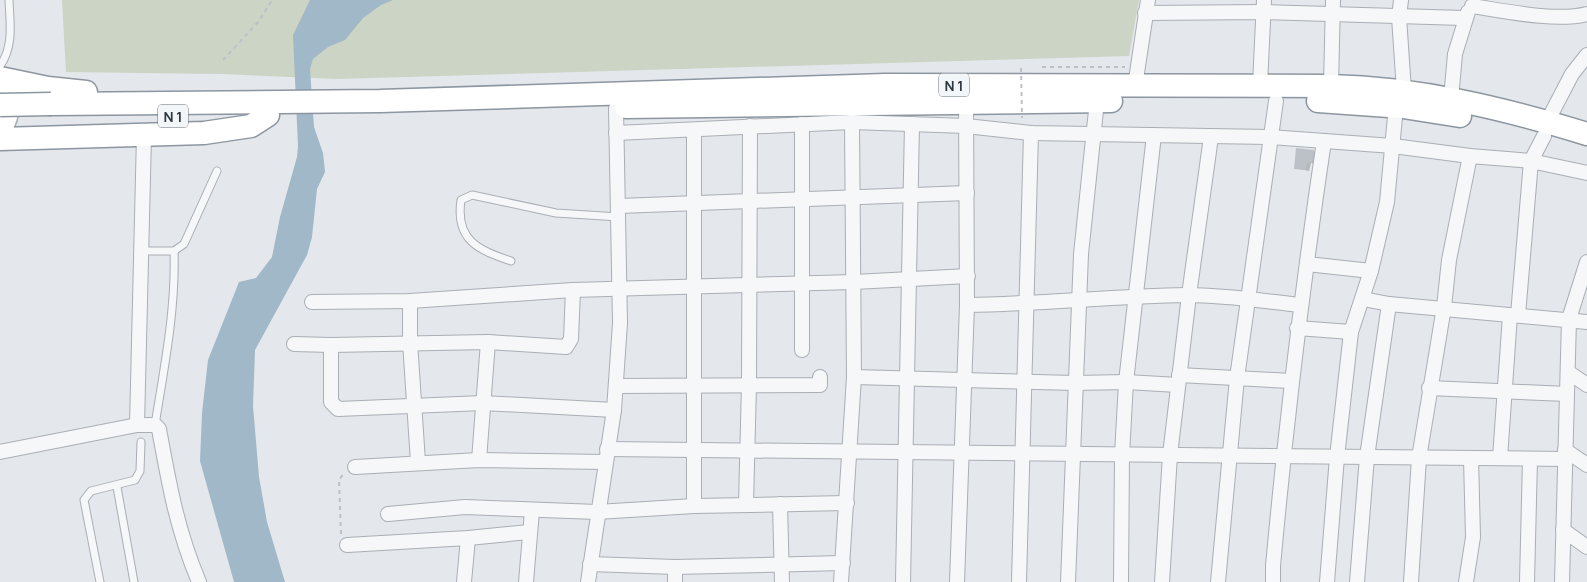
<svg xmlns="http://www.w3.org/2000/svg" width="1587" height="582" font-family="Manrope,sans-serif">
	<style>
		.green { fill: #cbd4c5 }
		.water { fill: #a1b8c8 }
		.shadow { fill: #0003 }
		.building { fill: #bbc1c7 }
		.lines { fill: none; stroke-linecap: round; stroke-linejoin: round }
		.service-casing { stroke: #a9afb5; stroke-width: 9 }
		.minor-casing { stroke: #a9afb5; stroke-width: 16 }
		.primary-casing { stroke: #a4adb5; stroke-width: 24 }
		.trunk-casing { stroke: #8c96a0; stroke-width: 25 }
		.path { stroke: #bdc1c6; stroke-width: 2; stroke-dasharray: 4 4; stroke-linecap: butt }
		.service { stroke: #f6f7f9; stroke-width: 7 }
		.minor { stroke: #f6f7f9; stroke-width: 14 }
		.primary { stroke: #fff; stroke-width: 21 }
		.trunk { stroke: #fff; stroke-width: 22 }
		.trunk-bridge-casing { stroke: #8c96a0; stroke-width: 25; stroke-linecap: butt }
		.path-bridge { stroke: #bdc1c6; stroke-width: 2; stroke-dasharray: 4 4; stroke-linecap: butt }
		.trunk-bridge { stroke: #fff; stroke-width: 22 }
		.labels { text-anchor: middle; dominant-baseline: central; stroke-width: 4.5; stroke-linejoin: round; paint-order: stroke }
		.shield { fill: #f3f6f8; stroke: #687079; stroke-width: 1 }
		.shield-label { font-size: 14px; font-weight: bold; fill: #2c3742 }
	</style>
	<rect width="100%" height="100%" fill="#e4e7eb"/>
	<path class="green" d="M62,0H1139L1129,56L337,79L222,74L66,72Z"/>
	<path class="water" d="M310,0H393L381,5L363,18L345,40L328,47L313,59L310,69L314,127L323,153L325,172L317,189L312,237L307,255L255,350L253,406L259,477L267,522L285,582H234L200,461L202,413L208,360L239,282L256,278L272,257L280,217L297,157L298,146L293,35Z"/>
	<path class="shadow" d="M1313,151L1317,153L1315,164L1311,163L1309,171L1296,168Z"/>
	<path class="building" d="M1296,148L1314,150L1312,163L1308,162L1305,170L1294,169Z"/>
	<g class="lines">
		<defs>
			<g id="service">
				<path d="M0,66C14,46 10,23 9,0"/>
				<path d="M141,251H174L184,244L217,171"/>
				<path d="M511,261C479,250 455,241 461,200L472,195L556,213L619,217"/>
				<path d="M155,425C164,368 176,310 174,251"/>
				<path d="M117,487L134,582"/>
				<path d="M100,582L84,500L91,491L135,480L140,471L141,442"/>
			</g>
			<g id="minor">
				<path d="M1401,0L1399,17L1404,91"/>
				<path d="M1472,6C1505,11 1556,22 1587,14"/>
				<path d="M1145,13L1264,12L1464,18"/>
				<path d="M1260,85L1264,0"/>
				<path d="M1135,86L1148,0"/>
				<path d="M1331,86L1333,0"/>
				<path d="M1451,99L1455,54L1468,12"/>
				<path d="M1547,122L1572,74L1587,55"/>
				<path d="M616,133L852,122L966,126L1031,133L1269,137L1393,146L1470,156L1531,161L1587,173"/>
				<path d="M619,206L967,193"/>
				<path d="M1307,264L1371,271"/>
				<path d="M1363,299L1389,304L1587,322"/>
				<path d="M410,301V342L418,462"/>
				<path d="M312,302L410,301L573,290L854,282L968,276"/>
				<path d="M967,305C1041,304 1114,296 1187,295C1225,295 1263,301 1301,305"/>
				<path d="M1518,315L1531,161L1544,136"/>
				<path d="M1297,328L1351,332"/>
				<path d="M294,344L331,345L488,342L566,347L571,339L573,290"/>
				<path d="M331,345V402L338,409L483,403L614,410"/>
				<path d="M802,350V124"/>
				<path d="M1568,372L1587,385"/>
				<path d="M1179,375L1291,381"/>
				<path d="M854,377L1075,383L1126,382L1178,385"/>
				<path d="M616,386L820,385V377"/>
				<path d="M1429,388L1567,394"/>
				<path d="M137,425L144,135"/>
				<path d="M607,449L1565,459"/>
				<path d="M1565,450L1587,465"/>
				<path d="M0,452L137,425H155L159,429C169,484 177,530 199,582"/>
				<path d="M1500,458L1510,315"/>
				<path d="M479,460L488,342"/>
				<path d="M355,467L479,460L605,462"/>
				<path d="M746,504L749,384L750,126"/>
				<path d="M780,504L782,582"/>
				<path d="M694,506V130"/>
				<path d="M388,514L465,507L597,512L694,506L847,503"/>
				<path d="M1563,530L1587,547"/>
				<path d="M347,545L468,538L529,532"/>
				<path d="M590,564L675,567L843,563"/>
				<path d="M464,582L468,538"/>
				<path d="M526,582L532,511"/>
				<path d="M588,582L614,410L620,323L616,108"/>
				<path d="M675,582V567"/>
				<path d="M841,582L854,377L852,122"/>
				<path d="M903,582L912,124"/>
				<path d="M957,582L967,305L966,103"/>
				<path d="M1019,582L1031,133"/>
				<path d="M1068,582L1081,254L1097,101"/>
				<path d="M1121,582L1122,455L1126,382L1154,135"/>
				<path d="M1162,582L1170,455L1189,295L1211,137"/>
				<path d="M1218,582L1237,378L1276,101"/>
				<path d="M1273,582V566C1286,423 1303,282 1324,141"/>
				<path d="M1327,582L1337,457L1351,332L1371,271L1387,202L1396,106"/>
				<path d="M1357,582L1367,457L1389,304"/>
				<path d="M1411,582L1419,458L1444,307L1449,260L1470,156"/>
				<path d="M1466,582L1473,537L1471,458"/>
				<path d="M1527,582L1530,459"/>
				<path d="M1562,582L1569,319L1587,262"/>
			</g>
			<path id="primary" d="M0,83C11,99 10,115 0,131"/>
			<g id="trunk">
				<path d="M0,78L48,88L86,92"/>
				<path d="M1318,101L1403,107L1460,116"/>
				<path d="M51,104L380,101L885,85L1331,86C1419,88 1503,108 1587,134"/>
				<path d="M626,107L1111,101"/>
				<path d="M0,139L204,133L251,126L268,115"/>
			</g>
		</defs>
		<use href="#service" class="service-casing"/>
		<use href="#minor" class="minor-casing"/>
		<use href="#primary" class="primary-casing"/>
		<use href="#trunk" class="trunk-casing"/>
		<g class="path">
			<path d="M223,60L259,21L272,0"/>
			<path d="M1042,67H1125"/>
			<path d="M341,534L339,480L344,473"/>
		</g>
		<use href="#service" class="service"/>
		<use href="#minor" class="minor"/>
		<use href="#primary" class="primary"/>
		<use href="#trunk" class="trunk"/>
		<defs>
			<path id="trunk-bridge" d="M0,105L51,104"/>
		</defs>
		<use href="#trunk-bridge" class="trunk-bridge-casing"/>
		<path class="path-bridge" d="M1021,68L1022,118"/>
		<use href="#trunk-bridge" class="trunk-bridge"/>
	</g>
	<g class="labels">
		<g class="shield">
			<rect x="939" y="73.5" width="30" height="23" rx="4"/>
			<rect x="158" y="104.5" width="30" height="23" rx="4"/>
		</g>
		<g class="shield-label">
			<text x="954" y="85">N 1</text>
			<text x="173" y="116">N 1</text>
		</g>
	</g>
</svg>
